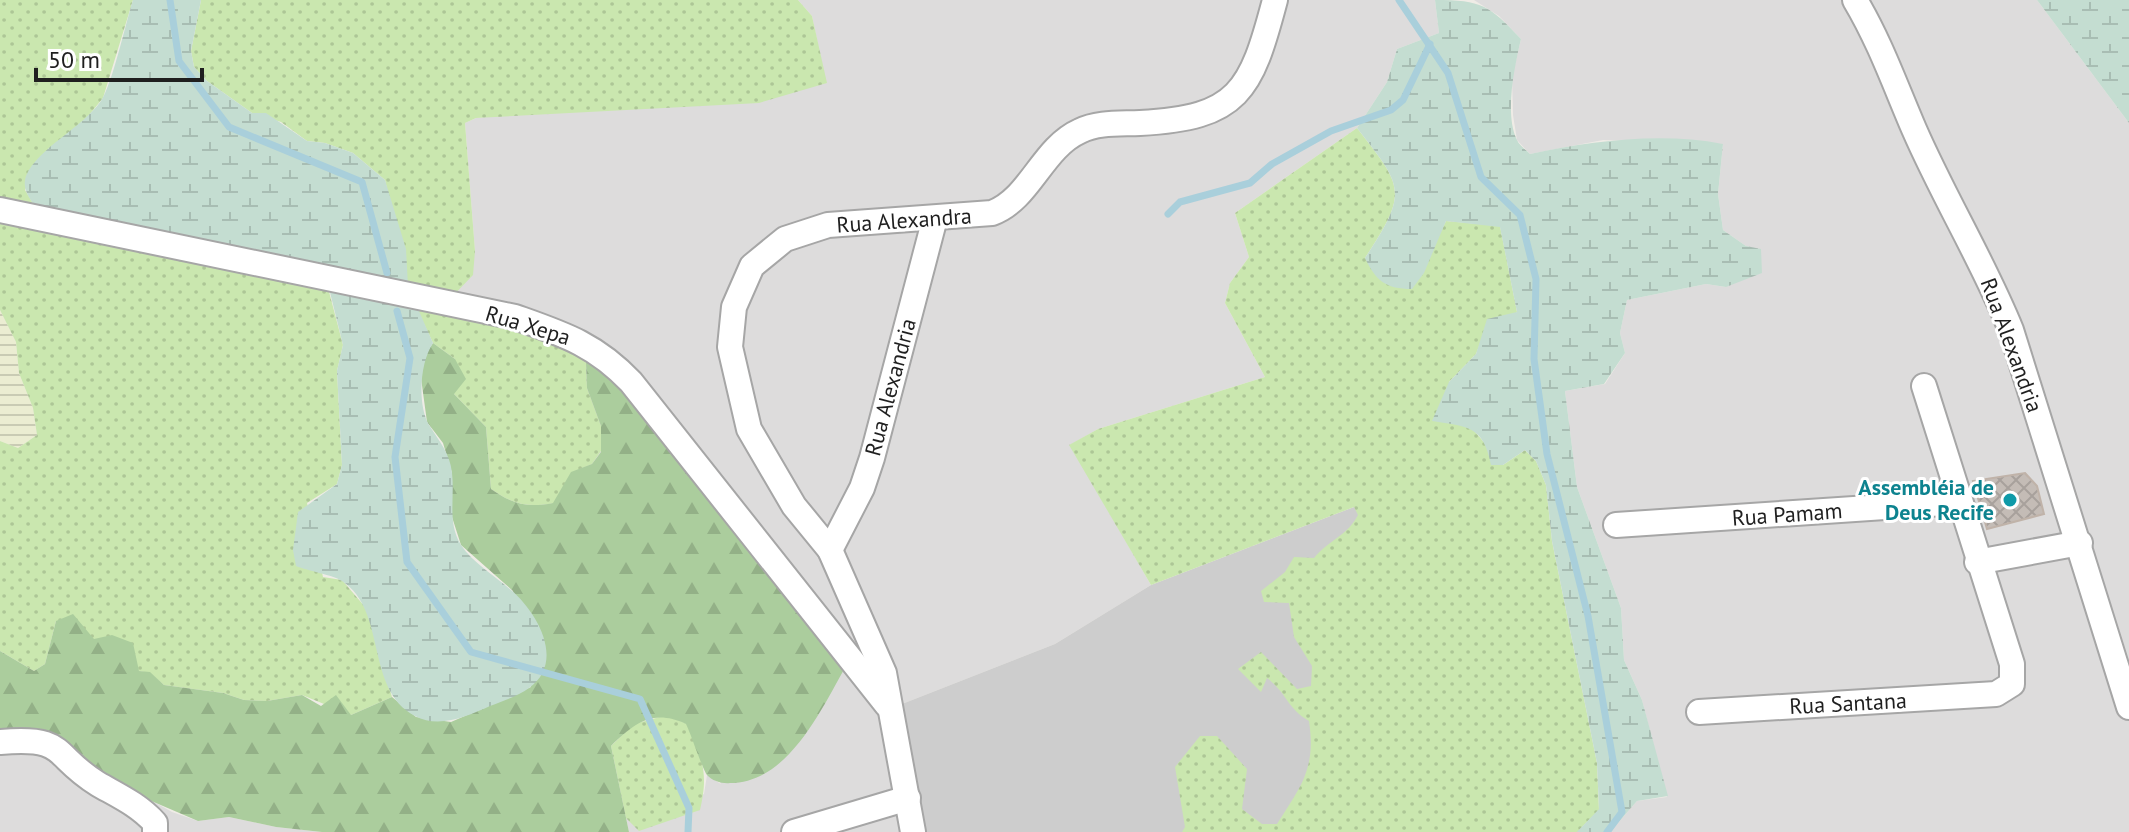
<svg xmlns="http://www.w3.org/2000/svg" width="2129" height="832" font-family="'PT Sans',sans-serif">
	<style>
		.residential { fill: #dddcdc }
		.religious { fill: #cdcdcd }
		.farmland { fill: url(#farmland-rules) }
		.grass { fill: url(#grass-dots) }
		.forest { fill: url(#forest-firs) }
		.wetland { fill: url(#wetland-marsh) }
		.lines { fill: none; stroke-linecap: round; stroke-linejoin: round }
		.stream { stroke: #a9cfdb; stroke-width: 7 }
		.building { fill: url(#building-cross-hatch); stroke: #c0b3a9; stroke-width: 2 }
		.street-casing { stroke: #a6a6a6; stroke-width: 28 }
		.street { stroke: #fff; stroke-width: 24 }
		.culture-dot { fill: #0f9aa8; stroke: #fff; stroke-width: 3 }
		.labels { text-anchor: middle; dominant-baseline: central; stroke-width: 6; stroke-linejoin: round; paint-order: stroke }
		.street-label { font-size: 22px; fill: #1f1f1f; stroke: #fff }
		.culture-label { font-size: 22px; font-weight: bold; fill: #0d838f; stroke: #fff; text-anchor: end }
	</style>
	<defs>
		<pattern id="farmland-rules" width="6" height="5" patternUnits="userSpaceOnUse" patternTransform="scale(2)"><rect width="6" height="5" fill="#ebedd2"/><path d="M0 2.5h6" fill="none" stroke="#c9cbb4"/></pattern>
		<pattern id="grass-dots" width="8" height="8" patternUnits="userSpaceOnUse" patternTransform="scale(2)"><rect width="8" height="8" fill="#cae7af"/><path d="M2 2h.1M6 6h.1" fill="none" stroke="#adc696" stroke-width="1.8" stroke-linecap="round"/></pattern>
		<pattern id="forest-firs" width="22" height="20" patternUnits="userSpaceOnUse" patternTransform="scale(2)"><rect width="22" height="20" fill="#abcd9d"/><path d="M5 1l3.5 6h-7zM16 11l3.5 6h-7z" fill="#93b087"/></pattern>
		<pattern id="wetland-marsh" width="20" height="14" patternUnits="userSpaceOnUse" patternTransform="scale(2)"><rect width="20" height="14" fill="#c4ddd1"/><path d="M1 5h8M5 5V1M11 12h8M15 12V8" fill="none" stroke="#a8bdb3"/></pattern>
		<pattern id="building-cross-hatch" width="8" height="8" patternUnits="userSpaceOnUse" patternTransform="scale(2)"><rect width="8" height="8" fill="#c4bcb6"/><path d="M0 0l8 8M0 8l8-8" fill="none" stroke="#a8a19c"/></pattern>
	</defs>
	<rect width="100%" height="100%" fill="#efece6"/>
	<g class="residential">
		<path d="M798,0H1435L1439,33L1397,49L1387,82L1357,128L1235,213L1249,257L1230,283L1225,303L1265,377L1098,429L1070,445L1151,585L1055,644L902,704L922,832H629L626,818L631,821L704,794L707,775L721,784L449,300L475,251L465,123L476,118L826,83L812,16Z"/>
		<path d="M1474,0H2037L2129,123V832H1610L1637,801L1667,797L1642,700L1624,660L1621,608L1577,487L1565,391L1605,384L1625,353L1620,333L1627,300L1706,284L1726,287L1746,246L1723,230L1718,194L1723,144L1603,140L1530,154L1517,140L1513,115L1512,77L1521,39L1499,16Z"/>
		<path d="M32,733L172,812L198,821L229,817L276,827L322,832H0V736Z"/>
	</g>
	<path class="religious" d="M1354,507L1585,832H922L902,704L1055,644L1151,585Z"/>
	<path class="farmland" d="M0,310L16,342L19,373L33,408L37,435L18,448L0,441Z"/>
	<g class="grass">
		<path d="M0,0H133L103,98L81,125L39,158L25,190L34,205L0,198Z"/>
		<path d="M201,0H798L812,16L827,83L759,103L476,118L465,123L475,251L473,275L449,300L409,290L385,180L353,153L325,143L307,141L281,122L252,113L207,81L194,67L191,51Z"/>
		<path d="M1357,128C1403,187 1409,191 1365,258L1437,239L1446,221L1500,226L1517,312L1481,341L1476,354L1449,382L1472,428L1503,465L1525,450L1536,461L1546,485L1552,541L1597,763L1599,810L1577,832H1182L1185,827L1175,767L1200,736H1217L1247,769L1242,809L1262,824H1277C1302,785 1316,768 1309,721C1286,707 1288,694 1267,678L1261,692L1238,669L1261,652L1297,689L1311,686L1312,666L1294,637L1289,603L1264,602L1261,591L1285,572L1294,557L1314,558C1329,540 1348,535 1358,515L1354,507L1151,585L1069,445L1098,429L1265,377L1225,303L1230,283L1249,257L1235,213Z"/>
		<path d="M0,223L327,284L343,345L337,371L342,465L337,484L307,503L323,577L342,580L366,608L392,697L351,715L302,695L267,701L244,700L223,693L164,685L150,673L139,671L94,640L56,621L45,664L34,671L0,651V441L18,448L37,435L33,408L19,373L16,342L0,310Z"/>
		<path d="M415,305L503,322L593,358L586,363L587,388L601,426V451L592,464L571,473L554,503C528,508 512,504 491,489L486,427L454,394L455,359L433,343Z"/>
		<path d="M667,715L687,724C702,758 709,772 700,810L639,831L626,818L611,746L634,724Z"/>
	</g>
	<path class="forest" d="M433,343L455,359L466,379L454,394L486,427L491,489C512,504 528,508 553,503L571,472L592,464L601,452V426L587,388L586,362L593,358L606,368L846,666C821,710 788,783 730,783C723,784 712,781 707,775C703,770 691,734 686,724C653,709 636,722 611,746L629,832H322L276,827L229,817L198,821L0,736V651L34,671L45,664L56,621L73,614L94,639L112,635L133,643L139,671L150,672L164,685L223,693L244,700L267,701L302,695L321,706L336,695L351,715L392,697L416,717L451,722L531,687L513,591L461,545L452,517V473L443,443L427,422L421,378L423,358Z"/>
	<g class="wetland">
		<path d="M133,0H201L191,51L194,67L207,81L252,113H266L307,141L325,143L353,153L385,180L406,249L408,286L433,343C420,362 417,404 429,425C439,441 450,453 452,473C455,498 447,523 461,545C473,563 495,576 511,590C537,612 566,662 529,688C518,696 503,701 490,706C468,716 439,729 415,716C364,689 388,611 342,581C333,575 308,571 296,566L293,550L298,512L337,484L342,465L337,371L343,345L323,264L34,205C28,196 22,187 26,176C38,148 82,128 101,101C113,82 125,25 133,0Z"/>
		<path d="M1435,0C1482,0 1489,5 1521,39C1515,65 1504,114 1517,140C1519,145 1526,150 1530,154C1592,141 1660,132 1723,144L1718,194L1723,230L1746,246L1761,249L1762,273L1726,287L1706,284L1627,300L1620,333L1625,353L1604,384L1565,391L1577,487L1621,608L1624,660L1642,700L1668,796L1637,801L1610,832H1577L1599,809L1597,763L1552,541L1546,485L1536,461L1525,450L1503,465H1491C1483,425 1468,427 1432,421L1449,382L1476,354L1487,319L1517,312L1500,227L1446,221L1424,273L1412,289C1386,289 1376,281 1365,258C1409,191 1403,187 1357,128L1387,82L1397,49L1439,33Z"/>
		<path d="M2037,0H2129V123Z"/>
	</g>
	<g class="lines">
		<g class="stream">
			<path d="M170,0L179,61L229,127L362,182L387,273"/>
			<path d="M1399,0L1448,73L1481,177L1520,215L1536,279L1534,359L1547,454L1588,616L1622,812L1607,832"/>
			<path d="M1168,214L1180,202L1250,183L1272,164L1331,131L1391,110L1403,100L1430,44"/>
			<path d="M397,311L410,358L395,457L407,562L471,652L640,699L689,808L688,832"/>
		</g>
	</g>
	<path class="building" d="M2025,473L2037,486L2044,514L1987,529L1973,481Z"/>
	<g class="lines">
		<defs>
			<g id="street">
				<path d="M1855,0C1880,42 1895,85 1914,129C1944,198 1983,261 2011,330L2129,707"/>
				<path d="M0,210L515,317C563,334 595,344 631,382L887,705"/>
				<path d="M1616,525L1959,502"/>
				<path d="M830,550L862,488L872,458L935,218"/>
				<path d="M1977,562L2080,543"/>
				<path d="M1699,712L1996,694L2012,684V664L1924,386"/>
				<path d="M0,742C68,736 51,755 98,784C119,796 139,805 155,823V832"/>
				<path d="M794,832L908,798"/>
				<path d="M913,832L884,673L830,550L794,506L749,429L730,347L734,307L752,266L785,239L828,225L992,213C1030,199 1042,148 1080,131C1098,122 1120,124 1140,123C1239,118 1251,91 1275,0"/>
			</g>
		</defs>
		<use href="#street" class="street-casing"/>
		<use href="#street" class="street"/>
	</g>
	<circle class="culture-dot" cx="2010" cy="500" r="8"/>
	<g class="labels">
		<g class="street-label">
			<text transform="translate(904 220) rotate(-4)">Rua Alexandra</text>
			<text transform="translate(528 325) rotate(17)">Rua Xepa</text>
			<text transform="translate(2012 345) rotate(70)">Rua Alexandria</text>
			<text transform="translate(890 387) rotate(-75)">Rua Alexandria</text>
			<text transform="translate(1787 514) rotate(-4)">Rua Pamam</text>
			<text transform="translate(1848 703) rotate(-3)">Rua Santana</text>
		</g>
		<g class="culture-label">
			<text x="1994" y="487">Assembléia de<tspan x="1994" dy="25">Deus Recife</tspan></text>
		</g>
	</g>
	<path d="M36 68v12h166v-12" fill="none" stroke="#1f1f1f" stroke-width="4"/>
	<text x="48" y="68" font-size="24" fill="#1f1f1f" stroke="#ffffff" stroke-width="6" paint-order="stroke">50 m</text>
</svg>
